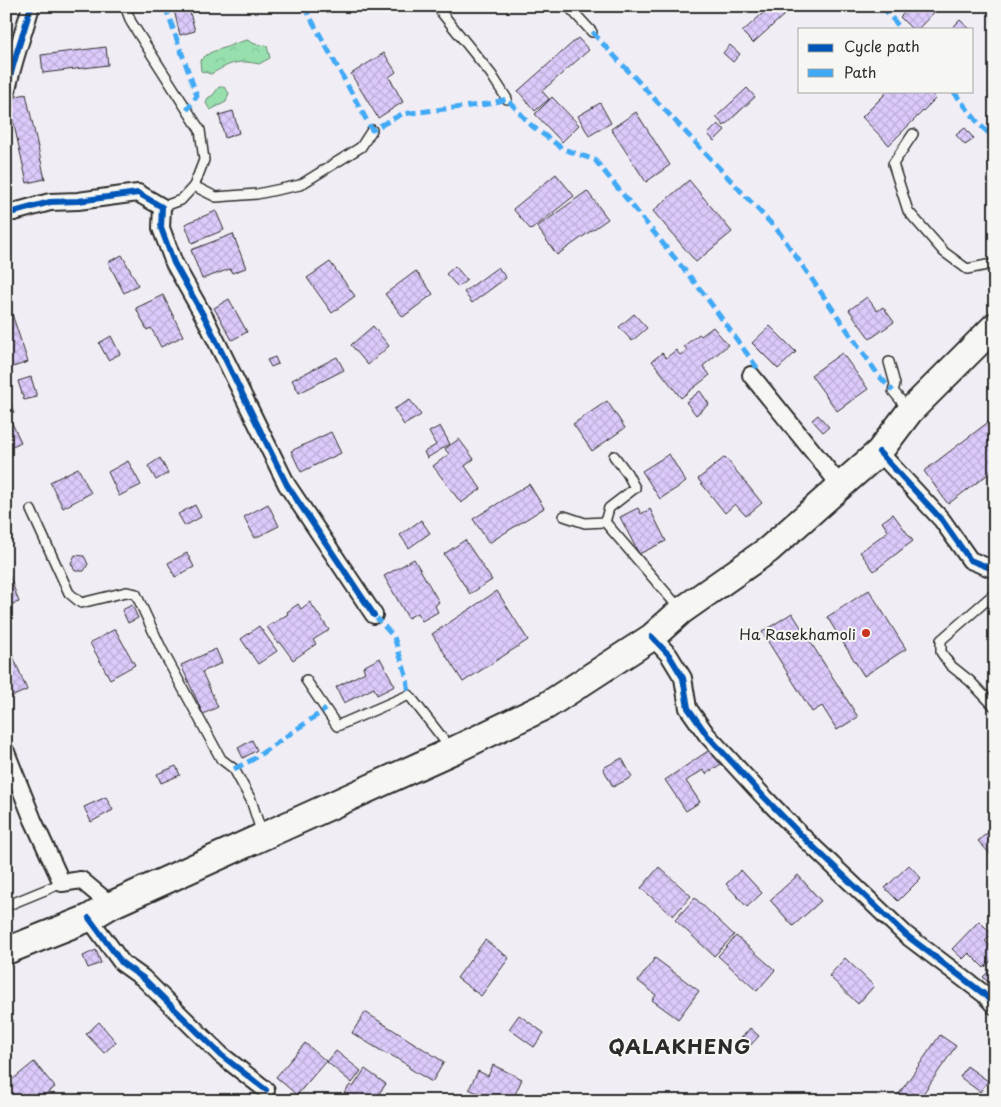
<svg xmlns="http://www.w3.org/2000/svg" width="1001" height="1107" font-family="'Playpen Sans',sans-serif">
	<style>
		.forest { fill: url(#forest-crowns); stroke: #62856c }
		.building { fill: url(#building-cross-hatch); stroke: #2b2b2b }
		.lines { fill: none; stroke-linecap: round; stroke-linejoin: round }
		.lane-casing { stroke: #2b2b2b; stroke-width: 12 }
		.street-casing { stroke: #2b2b2b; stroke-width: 20 }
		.primary-casing { stroke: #2b2b2b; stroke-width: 30 }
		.lane { stroke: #f6f6f2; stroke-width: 9 }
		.street { stroke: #f6f6f2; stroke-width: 16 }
		.primary { stroke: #f6f6f2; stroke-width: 26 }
		.quiet { stroke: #3fa9f5; stroke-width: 5; stroke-dasharray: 10 5; stroke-linecap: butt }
		.cycleway-casing { stroke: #f6f6f2; stroke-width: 9 }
		.cycleway { stroke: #0057b8; stroke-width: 6 }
		.poi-dot { fill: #c8321e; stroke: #f6f6f2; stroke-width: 2 }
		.labels { text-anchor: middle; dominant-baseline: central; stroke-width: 4; stroke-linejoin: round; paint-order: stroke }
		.poi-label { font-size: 15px; fill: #2b2b2b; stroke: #f6f6f2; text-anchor: end }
		.district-label { font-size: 20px; font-weight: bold; letter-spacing: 1px; fill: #2b2b2b; stroke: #f6f6f2 }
	</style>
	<defs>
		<pattern id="forest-crowns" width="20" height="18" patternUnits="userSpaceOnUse" patternTransform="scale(1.25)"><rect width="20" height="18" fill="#98dfae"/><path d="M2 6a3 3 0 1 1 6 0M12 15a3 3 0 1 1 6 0" fill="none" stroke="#83c096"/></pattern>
		<pattern id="building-cross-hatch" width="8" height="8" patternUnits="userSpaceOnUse" patternTransform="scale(1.25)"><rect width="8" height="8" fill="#dccafb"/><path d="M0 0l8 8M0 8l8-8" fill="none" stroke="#bdaed7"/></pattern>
	</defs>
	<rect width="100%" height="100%" fill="#f1edf4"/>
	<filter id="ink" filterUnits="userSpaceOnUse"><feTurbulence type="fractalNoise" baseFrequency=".02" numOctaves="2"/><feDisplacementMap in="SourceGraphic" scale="10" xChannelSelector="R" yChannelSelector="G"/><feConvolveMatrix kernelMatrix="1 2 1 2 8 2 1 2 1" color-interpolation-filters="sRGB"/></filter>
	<g filter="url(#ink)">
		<g class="forest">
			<path d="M247,40L255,44L267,46L270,58L259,64C237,59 229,64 211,74L201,71L200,61C210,51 212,52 224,48C233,45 238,42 247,40Z"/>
			<path d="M219,87H224L229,93L226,102L210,110L206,103L208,98L213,95Z"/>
		</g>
		<g class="building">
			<path d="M173,6H188L195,31L180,35Z"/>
			<path d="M771,6H794L753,43L742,32Z"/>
			<path d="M911,6H940L918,29H912L900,17Z"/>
			<path d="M960,20L970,29H951Z"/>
			<path d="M578,38L589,50L542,91L549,99L535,111L518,91Z"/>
			<path d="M730,45L740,54L733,62L723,53Z"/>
			<path d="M106,47L108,65L43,73L41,55Z"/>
			<path d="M384,53L396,72L389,77L403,102L378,118L351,74Z"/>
			<path d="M747,88L755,97L724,126L716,117Z"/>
			<path d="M888,91H929L936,98L889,145L862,117Z"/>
			<path d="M26,94L45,179L27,183L8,98Z"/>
			<path d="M552,97L579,125L562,142L535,114Z"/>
			<path d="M600,103L611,123L589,136L578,116Z"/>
			<path d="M233,111L239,133L225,138L219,115Z"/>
			<path d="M636,112L670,165L646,182L611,129Z"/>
			<path d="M718,124L725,130L714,141L708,134Z"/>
			<path d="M965,128L974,139L965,145L956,135Z"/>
			<path d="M556,174L574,196L531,230L513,209Z"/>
			<path d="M689,180L732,232L696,262L653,211Z"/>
			<path d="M587,191L608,219L557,255L537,227Z"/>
			<path d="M216,211L224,230L192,243L185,224Z"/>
			<path d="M233,234L246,268L232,273L230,269L202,279L191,250Z"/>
			<path d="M122,255L138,285L124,293L108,262Z"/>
			<path d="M330,262L355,296L332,313L307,278Z"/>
			<path d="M455,266L467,280L458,287L446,274Z"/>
			<path d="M498,267L506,278L472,303L464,292Z"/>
			<path d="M416,271L433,294L403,317L385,294Z"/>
			<path d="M163,295L183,336L161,347L151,328L147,330L136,308Z"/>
			<path d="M6,296L28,362L10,368L6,356Z"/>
			<path d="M867,297L877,311L883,307L894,322L870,339L849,310Z"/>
			<path d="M229,299L247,332L232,340L214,308Z"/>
			<path d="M634,314L647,328L632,341L619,327Z"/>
			<path d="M373,326L389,346L368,365L351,345Z"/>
			<path d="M770,326L796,352L778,369L752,343Z"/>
			<path d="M713,327L728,345L703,366L710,375L681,398L652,361L662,353L666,358L676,350L680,355L687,350L684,346L699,334L701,336Z"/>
			<path d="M111,336L120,354L108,360L99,343Z"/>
			<path d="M842,353L868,389L837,411L811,375Z"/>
			<path d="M275,357L278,364L271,367L267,360Z"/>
			<path d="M337,357L344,370L299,393L292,380Z"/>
			<path d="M31,377L37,397L24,400L18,381Z"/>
			<path d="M700,391L709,404L696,415L686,402Z"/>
			<path d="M6,394L14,412L6,415Z"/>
			<path d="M410,400L421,415L404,425L394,409Z"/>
			<path d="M607,401L625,428L592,451L573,424Z"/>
			<path d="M818,415L829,427L823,432L812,420Z"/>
			<path d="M995,417V469L948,504L924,471Z"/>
			<path d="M10,419L21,442L9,448L6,442V421Z"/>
			<path d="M440,426L450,444L427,458L424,452L436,445L429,432Z"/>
			<path d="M331,432L341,453L301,472L291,451Z"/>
			<path d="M459,439L474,459L465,466L481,489L461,503L433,466L449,454L445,449Z"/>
			<path d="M669,454L686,482L660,499L642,471Z"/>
			<path d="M725,457L762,503L746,516L735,504L725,513L698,479Z"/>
			<path d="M160,458L168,473L156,480L148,466Z"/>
			<path d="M128,461L141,485L119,496L108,472Z"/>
			<path d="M78,468L91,493L63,508L50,482Z"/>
			<path d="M6,479L13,494L6,497Z"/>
			<path d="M529,484L544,508L489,543L473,519Z"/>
			<path d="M268,504L279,526L255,538L244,517Z"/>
			<path d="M195,505L201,517L185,526L178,514Z"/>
			<path d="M638,508L641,514L650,509L666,541L639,554L620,517Z"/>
			<path d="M893,514L913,541L874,571L860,552L888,531L882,522Z"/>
			<path d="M421,520L430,533L409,548L400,535Z"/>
			<path d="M465,540L492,580L470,594L444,554Z"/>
			<path d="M187,553L194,567L175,577L168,563Z"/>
			<path d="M75,555L84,556L88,564L84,571H75L71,563Z"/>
			<path d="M414,559L439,602L435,606L438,612L422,621L417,613L408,618L384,576Z"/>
			<path d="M6,566L19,602L6,606Z"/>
			<path d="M869,590L906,649L864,676L827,617Z"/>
			<path d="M497,591L528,640L463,682L432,634Z"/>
			<path d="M310,602L329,630L313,640L316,644L293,660L280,642L278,643L267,627L288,614L287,612L298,604L301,609Z"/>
			<path d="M132,605L138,618L128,623L122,610Z"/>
			<path d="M792,613L858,717L837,730L822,706L812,712L762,632Z"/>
			<path d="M259,626L277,651L258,664L241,639Z"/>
			<path d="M115,629L135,665L110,679L90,643Z"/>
			<path d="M6,639L27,690L9,698L6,690Z"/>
			<path d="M216,649L222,663L202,672L218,707L203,714L181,665Z"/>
			<path d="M380,658L395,686L377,695L374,688L344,703L336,687L365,672L363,667Z"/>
			<path d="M252,740L257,750L243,758L238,748Z"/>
			<path d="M711,749L721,764L706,774L703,770L686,781L700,802L686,811L665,780Z"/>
			<path d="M622,758L632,777L613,787L603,768Z"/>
			<path d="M176,766L180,775L161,783L157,774Z"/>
			<path d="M106,797L113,810L91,822L84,807Z"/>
			<path d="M995,826V859L978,841Z"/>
			<path d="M909,865L921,878L898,901L885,888Z"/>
			<path d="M659,867L691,896L673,916L641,888Z"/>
			<path d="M741,870L762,893L747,907L726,884Z"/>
			<path d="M798,875L821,901L793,926L770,900Z"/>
			<path d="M695,898L734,935L714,956L675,920Z"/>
			<path d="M979,921L992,934L985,941L995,951V957L984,968L969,953L963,959L952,949Z"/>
			<path d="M736,936L775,970L757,991L718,956Z"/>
			<path d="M485,940L509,958L481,996L457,978Z"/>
			<path d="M96,950L101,963L88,968L83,956Z"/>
			<path d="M655,958L699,991L678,1019L652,1000L656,995L638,981Z"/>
			<path d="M845,958L874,986L858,1004L829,976Z"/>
			<path d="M993,967L995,968V989L983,977Z"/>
			<path d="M365,1012L444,1062L432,1082L409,1068V1066L389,1054L388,1055L352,1033Z"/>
			<path d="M519,1015L544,1033L534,1047L509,1029Z"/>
			<path d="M99,1022L116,1042L104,1053L86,1034Z"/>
			<path d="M750,1028L759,1036L747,1049L738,1042Z"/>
			<path d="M940,1035L956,1046L918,1101H894Z"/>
			<path d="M305,1043L326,1061L297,1095L276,1077Z"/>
			<path d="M336,1051L361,1071L352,1083L327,1062Z"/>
			<path d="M34,1062L55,1087L38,1101H6V1085Z"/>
			<path d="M493,1065L522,1079L512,1101H494L469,1089L478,1071L488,1076Z"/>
			<path d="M967,1066L988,1081L980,1092L960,1077Z"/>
			<path d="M365,1069L386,1084L375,1099L377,1101H338L350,1085L353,1087Z"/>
			<path d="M748,1095L756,1101H743Z"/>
		</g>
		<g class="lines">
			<defs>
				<g id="lane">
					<path d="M125,6L131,22L200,130L204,160L194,186L181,200L162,207"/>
					<path d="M568,6L592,32"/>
					<path d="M441,12L491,74L507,99"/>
					<path d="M913,134L893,164L908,211L944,252L967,269L987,265H995"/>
					<path d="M194,186L216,197L257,194L300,185L361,147L372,130"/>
					<path d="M889,362L895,384L893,391L908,409"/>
					<path d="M31,510L69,593L81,603L126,592L136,594L161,648L221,759L234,769L251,800L262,834"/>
					<path d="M564,516L585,523L605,522"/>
					<path d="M605,522L680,609"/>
					<path d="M605,522L609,508L635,488L627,473L614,456"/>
					<path d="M995,593L941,640V652L950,665L970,681L995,707"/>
					<path d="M306,680L337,726L409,695L451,749"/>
					<path d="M6,906L62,883"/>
				</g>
				<g id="street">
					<path d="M6,96C11,65 23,36 31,6"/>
					<path d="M6,212H14L50,202L78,201L138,193L162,207L161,228L174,263L206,320L287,485L374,615"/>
					<path d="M751,375L840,485"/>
					<path d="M879,452L942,520L970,560L995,570"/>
					<path d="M652,637L669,655L683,678L688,708L707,735L764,797L804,838L906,935L984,994L995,1006"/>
					<path d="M6,752L33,820L62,883L81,880L111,905"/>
					<path d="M89,918L122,963L143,978L221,1055L266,1090"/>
				</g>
				<path id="primary" d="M6,951L89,918L111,905L452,751L546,706L652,637L681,611L768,550L879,452L910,411L995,326"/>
			</defs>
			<use href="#lane" class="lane-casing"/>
			<use href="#street" class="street-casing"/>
			<use href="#primary" class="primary-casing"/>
			<use href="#lane" class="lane"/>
			<use href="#street" class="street"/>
			<use href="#primary" class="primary"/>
			<g class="quiet">
				<path d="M165,6L197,96L187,110"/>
				<path d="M304,6L372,130L402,114L488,104L507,99L532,126L563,149L595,160L704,294L758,369"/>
				<path d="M882,6L901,29"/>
				<path d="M592,32L779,232L879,376L893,391"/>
				<path d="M953,91L980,125L995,139"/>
				<path d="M374,615L394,637L407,678L409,695"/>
				<path d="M234,769L252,760L326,709"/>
			</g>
			<defs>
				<g id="cycleway">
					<path d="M6,96C11,65 23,36 31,6"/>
					<path d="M6,212H14L50,202L78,201L138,193L162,207L161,228L174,263L206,320L287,485L374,615"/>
					<path d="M879,452L942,520L970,560L995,570"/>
					<path d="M652,637L669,655L683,678L688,708L707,735L764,797L804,838L906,935L984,994L995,1006"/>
					<path d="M89,918L122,963L143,978L221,1055L266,1090"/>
				</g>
			</defs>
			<use href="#cycleway" class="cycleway-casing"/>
			<use href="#cycleway" class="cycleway"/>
		</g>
	</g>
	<circle class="poi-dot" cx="866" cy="633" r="5"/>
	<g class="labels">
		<g class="poi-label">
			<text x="856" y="633">Ha Rasekhamoli</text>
		</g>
		<g class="district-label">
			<text x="680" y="1046">QALAKHENG</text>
		</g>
	</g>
	<rect width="1001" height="1107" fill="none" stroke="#f6f6f2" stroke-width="25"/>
	<rect x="12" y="12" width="976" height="1082" fill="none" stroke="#2b2b2b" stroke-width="2" filter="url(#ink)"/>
	<rect x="798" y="28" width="175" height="65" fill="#f6f6f2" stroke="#a5a5a2"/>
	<rect x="808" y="44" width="25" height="8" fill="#0057b8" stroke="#a5a5a2"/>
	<text x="844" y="52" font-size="15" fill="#2b2b2b">Cycle path</text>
	<rect x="808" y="69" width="25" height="8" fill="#3fa9f5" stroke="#a5a5a2"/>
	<text x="844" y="78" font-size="15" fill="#2b2b2b">Path</text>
</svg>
